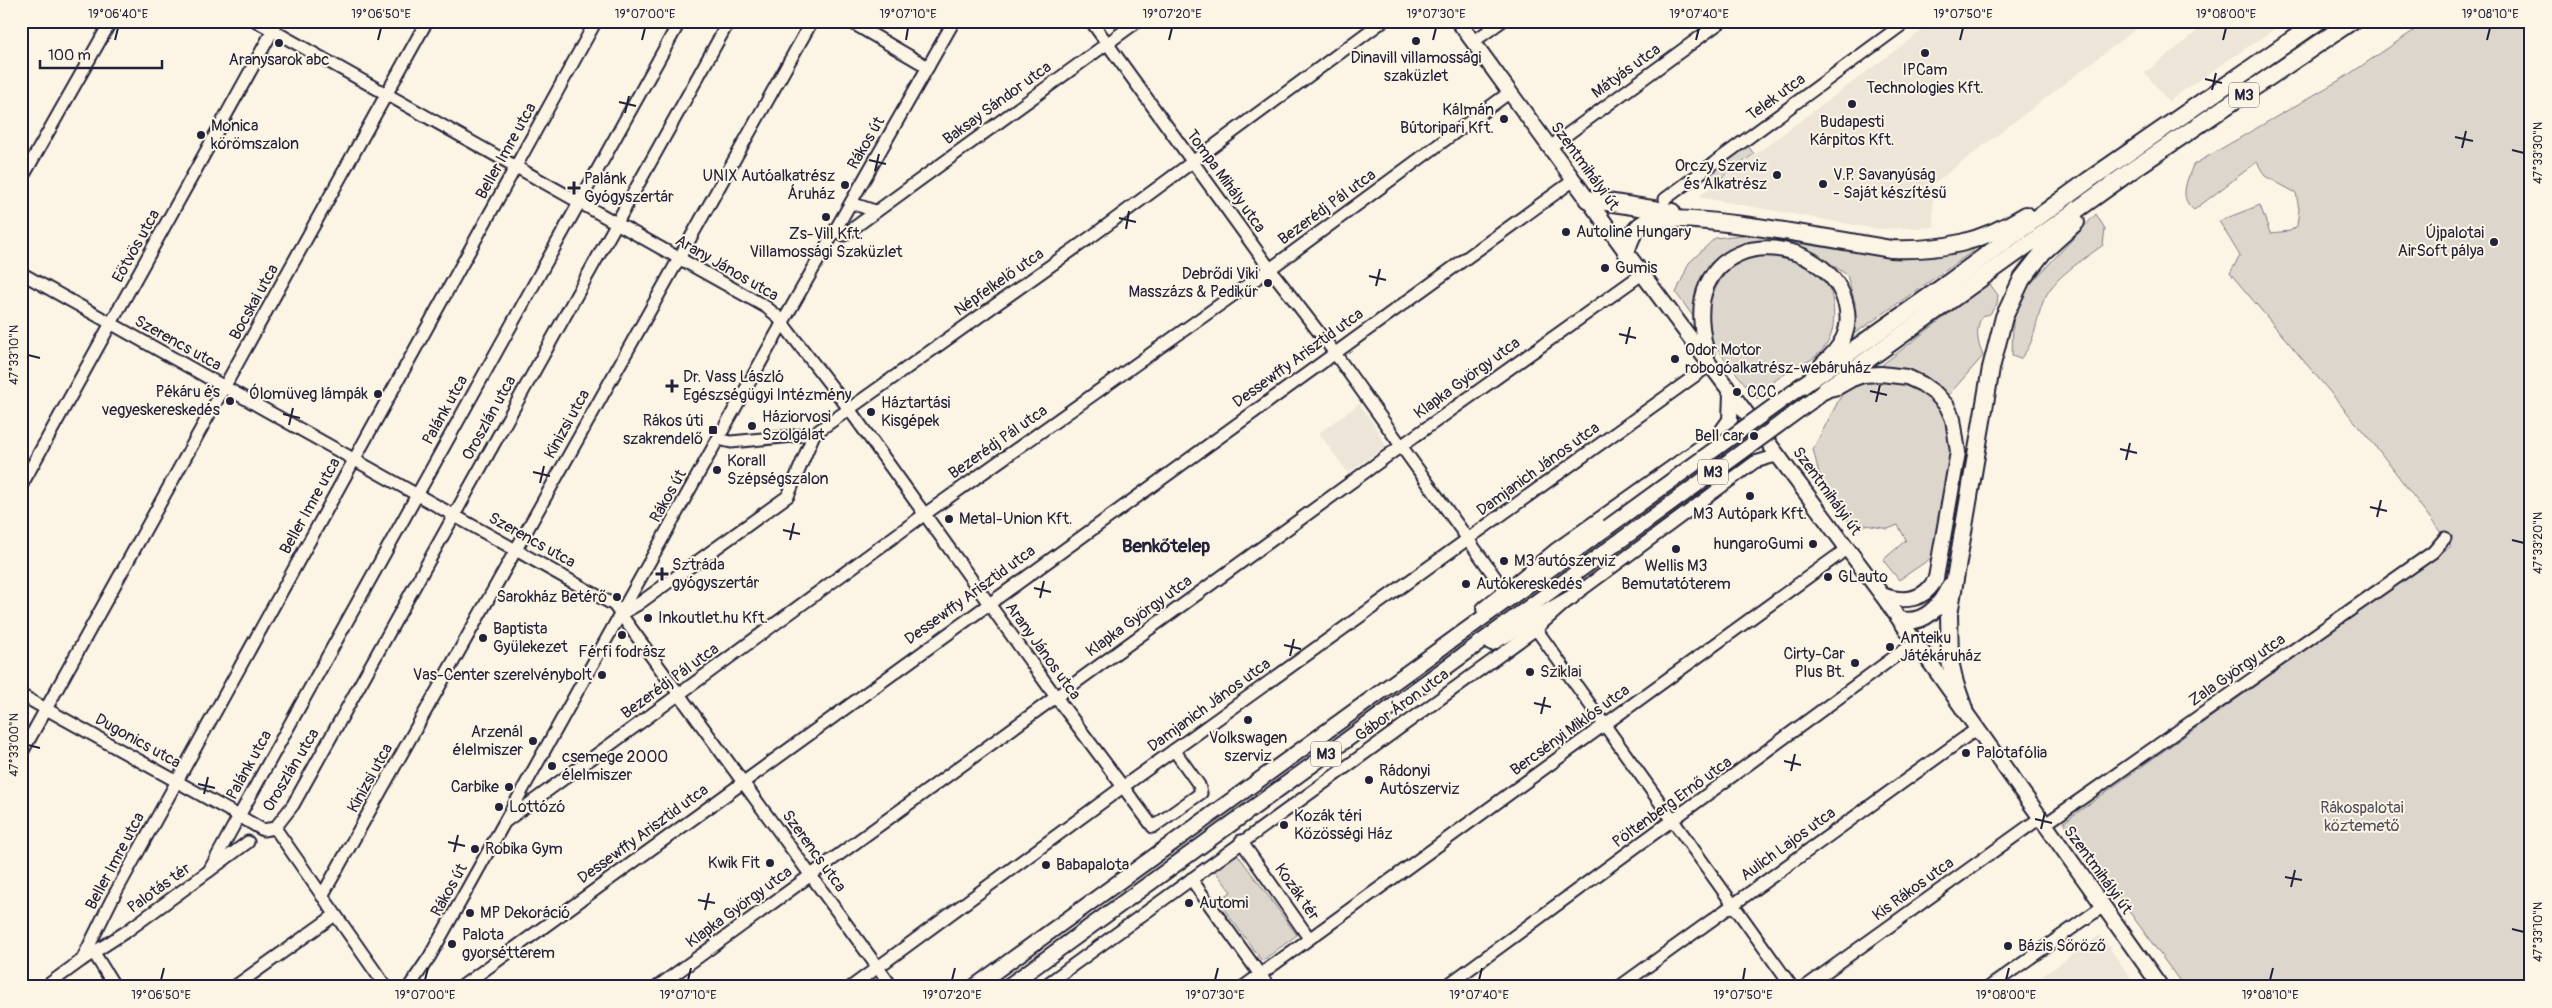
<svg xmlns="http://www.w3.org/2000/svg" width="2552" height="1008" font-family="Pangolin,sans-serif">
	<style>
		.built { fill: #ece5d8 }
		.green { fill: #dcd6cc; stroke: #7f7c84 }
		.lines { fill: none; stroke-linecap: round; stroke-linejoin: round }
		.minor-casing { stroke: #22223b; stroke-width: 15 }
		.major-casing { stroke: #22223b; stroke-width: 18 }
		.highway-casing { stroke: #22223b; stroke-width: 20 }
		.minor { stroke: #fcf5e5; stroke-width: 11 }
		.major { stroke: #fcf5e5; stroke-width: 14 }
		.highway { stroke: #fcf5e5; stroke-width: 16 }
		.major-bridge-casing { stroke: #22223b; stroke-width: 18; stroke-linecap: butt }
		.major-bridge { stroke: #fcf5e5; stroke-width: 14 }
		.ticks { fill: none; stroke: #22223b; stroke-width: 2 }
		.poi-dot { fill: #22223b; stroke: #fcf5e5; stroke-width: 2 }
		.labels { text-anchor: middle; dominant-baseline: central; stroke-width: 4; stroke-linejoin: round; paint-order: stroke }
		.shield { fill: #fcf5e5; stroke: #63616e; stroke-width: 1 }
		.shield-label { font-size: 15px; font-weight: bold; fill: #22223b }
		.poi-label { font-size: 16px; fill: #22223b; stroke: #fcf5e5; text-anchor: start }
		.street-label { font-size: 16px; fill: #22223b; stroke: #fcf5e5 }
		.park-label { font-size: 16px; fill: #504f5f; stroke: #fcf5e5 }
		.quarter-label { font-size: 19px; font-weight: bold; fill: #22223b; stroke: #fcf5e5 }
		.neatline { fill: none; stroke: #22223b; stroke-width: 2 }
		.ticks-label { font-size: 12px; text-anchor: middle; fill: #22223b }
	</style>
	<rect width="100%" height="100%" fill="#fcf5e5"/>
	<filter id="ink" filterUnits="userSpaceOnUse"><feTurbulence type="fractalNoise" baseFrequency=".02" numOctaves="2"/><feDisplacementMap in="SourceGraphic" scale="10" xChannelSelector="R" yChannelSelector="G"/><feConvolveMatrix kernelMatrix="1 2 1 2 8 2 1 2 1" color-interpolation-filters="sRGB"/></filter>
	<g filter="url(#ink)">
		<g class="built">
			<path d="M1935,21H2146L1932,185L1934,227L1877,229L1698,197Z"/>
			<path d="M2210,21H2286L2168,101L2145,73Z"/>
			<path d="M1359,404L1377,429L1386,446L1348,473L1319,433Z"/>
			<path d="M2100,935L2133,981L2125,987H2028Z"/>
		</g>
		<g class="green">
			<path d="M2428,21H2531V985L2184,987L2064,822L2451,546L2377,448L2230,273L2240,256L2219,221L2260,205L2270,233L2290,231L2297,226L2299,209L2296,193L2265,176L2257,162L2194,210C2178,198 2187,181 2193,165L2345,77Z"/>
			<path d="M1748,146L1754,154L1713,184L1707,177Z"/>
			<path d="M2096,214L2105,229L2103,245C2083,260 2052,278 2043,302C2035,323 2036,342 2020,359L2012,356L2013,322L2023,292Z"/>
			<path d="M1758,233L1839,249L1929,254L1977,244L1972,252L1851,336L1855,303L1847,275L1821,257L1794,244L1761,245L1728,251L1708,265L1696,295L1695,319L1676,293L1689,263L1715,238Z"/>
			<path d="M1782,253C1807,264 1829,271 1833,303C1841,374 1781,357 1758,400C1749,388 1713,347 1709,335C1699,305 1724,262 1754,255C1763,254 1773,254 1782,253Z"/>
			<path d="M1989,283L1998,295L1997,304L1990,314L1982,316C1975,330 1977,341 1983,356L1945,399L1883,370V364Z"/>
			<path d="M1871,380L1913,382L1936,399L1951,422L1955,448L1940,552L1899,580L1883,560L1906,540L1898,525L1888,529L1849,522L1822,485L1813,449L1842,394L1852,387Z"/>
			<path d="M1235,851L1297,935L1262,961L1218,901L1231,892L1213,868Z"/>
		</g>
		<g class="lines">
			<defs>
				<g id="minor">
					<path d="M256,21L766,307L776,315L849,409L1056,697L1153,827L1201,793L1199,785L1174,750"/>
					<path d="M849,21L928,67"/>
					<path d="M1091,21L1270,269L1334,352L1495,577"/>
					<path d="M1473,42L1502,21"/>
					<path d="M1550,147L1722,21"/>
					<path d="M21,180L111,21"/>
					<path d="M1665,199L1907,21"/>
					<path d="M851,203L875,211"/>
					<path d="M835,230L844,235L1138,21"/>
					<path d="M21,273L614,605L892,987"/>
					<path d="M718,439L731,442L814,434"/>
					<path d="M21,486L278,21"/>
					<path d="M621,614L637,605L788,496L814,434L1095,234L1383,21"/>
					<path d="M1536,629L1792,987"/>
					<path d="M21,695L239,816L680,21"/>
					<path d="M21,754L427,21"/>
					<path d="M506,821L925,514L1270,269L1510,92"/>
					<path d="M2044,825L2433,552L2445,538"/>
					<path d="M275,828L293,805L729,21"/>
					<path d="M275,828L386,987"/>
					<path d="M1241,841L1309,938"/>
					<path d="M248,842L209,871L239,816L263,830L275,828"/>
					<path d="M209,871L127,931L82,960L111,901L596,21"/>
					<path d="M1191,879L1269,987"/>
					<path d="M322,896L812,21"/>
					<path d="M94,953L115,987"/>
					<path d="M45,987L82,960"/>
					<path d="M234,987L335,915"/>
					<path d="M409,987L430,956L783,322L954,21"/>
					<path d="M461,987L1574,180"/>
					<path d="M657,987L1401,446L1642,274"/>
					<path d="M851,987L1124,786L1710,365"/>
					<path d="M1043,987L1536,629L1572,597L1755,462L1772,457H1781"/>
					<path d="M1243,987L1848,548"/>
					<path d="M1445,987L1916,641"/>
					<path d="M1619,987L1978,728"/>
					<path d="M1805,987L2040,818"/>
					<path d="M1989,987L2102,907"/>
				</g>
				<g id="major">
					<path d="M1458,21L1626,252L1882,595L2161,987"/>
					<path d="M1707,356C1702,333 1697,307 1707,285C1735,224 1832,245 1846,305C1852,330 1841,348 1822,364"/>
					<path d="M1810,402L1825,390L1838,387L1852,379L1863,375L1881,374L1907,377L1922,384L1936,394L1947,406L1953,419L1958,452L1936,578C1925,601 1904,603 1882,595"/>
					<path d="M1484,609L1557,550L1720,434L1730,420L1731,394"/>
					<path d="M1492,643L1572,597"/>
					<path d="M974,987L1608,527"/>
					<path d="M1007,987L1617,543"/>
				</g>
				<g id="highway">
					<path d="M1587,199L1672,212"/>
					<path d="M1626,252C1630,241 1633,229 1644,223C1674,208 1848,242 1891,249C1942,251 1982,242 2026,215"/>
					<path d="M1799,388L1944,286L2089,180L2319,21"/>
					<path d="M1825,390L2135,168L2352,21"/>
					<path d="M1901,620C1924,625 1941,606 1950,586"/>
					<path d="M1964,709L1955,683L1950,661L1949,614L1991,368L2004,317L2022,279L2043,252L2076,222"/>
				</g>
			</defs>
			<use href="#minor" class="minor-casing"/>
			<use href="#major" class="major-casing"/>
			<use href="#highway" class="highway-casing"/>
			<use href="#minor" class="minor"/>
			<use href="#major" class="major"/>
			<use href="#highway" class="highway"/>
			<defs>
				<g id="major-bridge">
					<path d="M1608,527L1799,388"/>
					<path d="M1617,543L1810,402"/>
				</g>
			</defs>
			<use href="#major-bridge" class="major-bridge-casing"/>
			<use href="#major-bridge" class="major-bridge"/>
		</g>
	</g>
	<path class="ticks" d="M115,40L118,28M378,40L381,28M642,40L645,28M906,40L908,28M1169,40L1172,28M1433,40L1436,28M1696,40L1699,28M1960,40L1963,28M2223,40L2226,28M2487,40L2490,28M2205,79L2222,83M2212,90L2216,73M619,102L636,106M625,113L629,96M2455,137L2473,141M2462,148L2466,131M2512,150L2524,153M869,160L886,164M875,171L879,154M1119,218L1136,222M1126,229L1129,211M1369,276L1386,280M1376,286L1380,269M1619,334L1636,338M1626,344L1630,327M28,355L40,358M1870,391L1887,395M1876,402L1880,385M283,414L300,418M289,425L293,408M2120,449L2137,453M2126,460L2130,443M533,472L550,476M540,483L544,466M2370,507L2387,511M2377,517L2381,500M783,530L800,534M790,540L794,523M2512,540L2524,543M1034,588L1051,592M1040,598L1044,581M1284,645L1301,649M1290,656L1294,639M1534,703L1551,707M1541,714L1545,697M28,745L40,748M1784,761L1801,765M1791,771L1795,754M198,784L215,788M204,794L208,777M2035,819L2052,823M2041,829L2045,812M448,842L465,846M454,852L458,835M2285,877L2302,880M2291,887L2295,870M698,900L715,903M705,910L709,893M2512,929L2524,932M161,980L164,968M425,980L428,968M688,980L691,968M952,980L955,968M1215,980L1218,968M1479,980L1482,968M1743,980L1745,968M2006,980L2009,968M2270,980L2273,968"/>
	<g class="poi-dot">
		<circle cx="1416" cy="41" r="5"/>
		<circle cx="279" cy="43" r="5"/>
		<circle cx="1925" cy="53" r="5"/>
		<circle cx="1852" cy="104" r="5"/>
		<circle cx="1504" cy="119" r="5"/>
		<circle cx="201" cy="135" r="5"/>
		<circle cx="1777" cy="175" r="5"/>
		<circle cx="1823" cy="184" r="5"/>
		<circle cx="845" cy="185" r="5"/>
		<path d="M571.5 180.5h5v5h5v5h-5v5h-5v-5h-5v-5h5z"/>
		<circle cx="826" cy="217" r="5"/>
		<circle cx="1566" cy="232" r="5"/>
		<circle cx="2494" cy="242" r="5"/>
		<circle cx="1605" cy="268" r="5"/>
		<circle cx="1268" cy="283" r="5"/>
		<circle cx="1675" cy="359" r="5"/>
		<path d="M669.5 378.5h5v5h5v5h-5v5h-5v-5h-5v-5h5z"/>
		<circle cx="1737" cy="392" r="5"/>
		<circle cx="378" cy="394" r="5"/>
		<circle cx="230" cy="401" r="5"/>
		<circle cx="871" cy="412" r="5"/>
		<circle cx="752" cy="426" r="5"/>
		<rect x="708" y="425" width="10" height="10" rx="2.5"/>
		<circle cx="1754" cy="436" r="5"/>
		<circle cx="717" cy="470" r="5"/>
		<circle cx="1750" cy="496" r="5"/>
		<circle cx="949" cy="519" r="5"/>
		<circle cx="1813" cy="544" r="5"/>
		<circle cx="1676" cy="549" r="5"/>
		<circle cx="1504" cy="561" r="5"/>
		<path d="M659.5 566.5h5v5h5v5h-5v5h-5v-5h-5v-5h5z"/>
		<circle cx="1828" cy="577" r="5"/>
		<circle cx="1466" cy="584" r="5"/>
		<circle cx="617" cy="597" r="5"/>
		<circle cx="648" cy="618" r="5"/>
		<circle cx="622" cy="635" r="5"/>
		<circle cx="483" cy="638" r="5"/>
		<circle cx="1890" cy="647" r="5"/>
		<circle cx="1855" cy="663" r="5"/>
		<circle cx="1530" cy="672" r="5"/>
		<circle cx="602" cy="675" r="5"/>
		<circle cx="1248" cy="720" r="5"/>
		<circle cx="533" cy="741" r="5"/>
		<circle cx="1966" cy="753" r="5"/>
		<circle cx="552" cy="766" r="5"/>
		<circle cx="1369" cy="780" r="5"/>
		<circle cx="509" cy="787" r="5"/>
		<circle cx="499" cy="807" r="5"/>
		<circle cx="1284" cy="825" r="5"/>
		<circle cx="475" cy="849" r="5"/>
		<circle cx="770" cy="863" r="5"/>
		<circle cx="1046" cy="865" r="5"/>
		<circle cx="1189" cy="903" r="5"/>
		<circle cx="470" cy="913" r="5"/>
		<circle cx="452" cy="944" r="5"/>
		<circle cx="2008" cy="946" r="5"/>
	</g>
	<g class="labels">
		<g class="shield">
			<rect x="2229" y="82.5" width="30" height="25" rx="4"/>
			<rect x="1698" y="459.5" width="30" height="25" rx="4"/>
			<rect x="1311" y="741.5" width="30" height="25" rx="4"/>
		</g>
		<g class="shield-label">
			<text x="2244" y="95">M3</text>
			<text x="1713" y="472">M3</text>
			<text x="1326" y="754">M3</text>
		</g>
		<g class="poi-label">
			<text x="1416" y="58" text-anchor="middle">Dinavill villamossági<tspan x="1416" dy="18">szaküzlet</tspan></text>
			<text x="279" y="60" text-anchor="middle">Aranysarok abc</text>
			<text x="1925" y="70" text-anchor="middle">IPCam<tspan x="1925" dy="18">Technologies Kft.</tspan></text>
			<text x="1494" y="110" text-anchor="end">Kálmán<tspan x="1494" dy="18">Bútoripari Kft.</tspan></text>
			<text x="1852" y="122" text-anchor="middle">Budapesti<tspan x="1852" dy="18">Kárpitos Kft.</tspan></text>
			<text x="211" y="126">Monica<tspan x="211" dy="18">körömszalon</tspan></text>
			<text x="1767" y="166" text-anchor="end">Orczy Szerviz<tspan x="1767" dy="18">és Alkatrész</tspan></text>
			<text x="1833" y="175">V.P. Savanyúság<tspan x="1833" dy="18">- Saját készítésű</tspan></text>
			<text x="835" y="176" text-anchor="end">UNIX Autóalkatrész<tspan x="835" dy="18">Áruház</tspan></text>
			<text x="584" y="179">Palánk<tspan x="584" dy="18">Gyógyszertár</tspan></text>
			<text x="1576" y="232">Autoline Hungary</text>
			<text x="2484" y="233" text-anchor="end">Újpalotai<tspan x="2484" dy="18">AirSoft pálya</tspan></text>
			<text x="826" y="234" text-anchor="middle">Zs-Vill Kft.<tspan x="826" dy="18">Villamossági Szaküzlet</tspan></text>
			<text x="1615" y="268">Gumis</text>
			<text x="1258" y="274" text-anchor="end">Debrődi Viki<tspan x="1258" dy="18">Masszázs &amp; Pedikűr</tspan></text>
			<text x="1685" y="350">Odor Motor<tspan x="1685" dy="18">robogóalkatrész-webáruház</tspan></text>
			<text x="683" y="377">Dr. Vass László<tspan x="683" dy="18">Egészségügyi Intézmény</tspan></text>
			<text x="220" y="392" text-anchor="end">Pékáru és<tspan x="220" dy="18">vegyeskereskedés</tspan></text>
			<text x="1747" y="392">CCC</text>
			<text x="368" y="394" text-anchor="end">Ólomüveg lámpák</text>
			<text x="881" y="403">Háztartási<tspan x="881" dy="18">Kisgépek</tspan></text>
			<text x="762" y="417">Háziorvosi<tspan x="762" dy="18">Szolgálat</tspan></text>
			<text x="703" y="421" text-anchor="end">Rákos úti<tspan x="703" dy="18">szakrendelő</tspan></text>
			<text x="1744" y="436" text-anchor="end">Bell car</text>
			<text x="727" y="461">Korall<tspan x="727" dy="18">Szépségszalon</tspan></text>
			<text x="1750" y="514" text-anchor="middle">M3 Autópark Kft.</text>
			<text x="959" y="519">Metal-Union Kft.</text>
			<text x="1803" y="544" text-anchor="end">hungaroGumi</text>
			<text x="1514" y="561">M3 autószerviz</text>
			<text x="672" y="565">Sztráda<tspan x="672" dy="18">gyógyszertár</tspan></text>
			<text x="1676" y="566" text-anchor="middle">Wellis M3<tspan x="1676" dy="18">Bemutatóterem</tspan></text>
			<text x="1838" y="577">GLauto</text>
			<text x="1476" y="584">Autókereskedés</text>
			<text x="607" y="597" text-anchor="end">Sarokház Betérő</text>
			<text x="658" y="618">Inkoutlet.hu Kft.</text>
			<text x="493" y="629">Baptista<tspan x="493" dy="18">Gyülekezet</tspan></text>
			<text x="1900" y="638">Anteiku<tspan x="1900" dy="18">Játékáruház</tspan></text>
			<text x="622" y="652" text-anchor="middle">Férfi fodrász</text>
			<text x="1845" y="654" text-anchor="end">Cirty-Car<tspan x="1845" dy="18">Plus Bt.</tspan></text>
			<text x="1540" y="672">Sziklai</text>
			<text x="592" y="675" text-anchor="end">Vas-Center szerelvénybolt</text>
			<text x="523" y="732" text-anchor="end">Arzenál<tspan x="523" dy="18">élelmiszer</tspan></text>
			<text x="1248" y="738" text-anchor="middle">Volkswagen<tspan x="1248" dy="18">szerviz</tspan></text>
			<text x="1976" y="753">Palotafólia</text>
			<text x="562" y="757">csemege 2000<tspan x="562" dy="18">élelmiszer</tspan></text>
			<text x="1379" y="771">Rádonyi<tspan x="1379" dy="18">Autószerviz</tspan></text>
			<text x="499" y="787" text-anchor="end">Carbike</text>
			<text x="509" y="807">Lottózó</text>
			<text x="1294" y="816">Kozák téri<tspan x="1294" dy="18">Közösségi Ház</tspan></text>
			<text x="485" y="849">Robika Gym</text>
			<text x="760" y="863" text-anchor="end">Kwik Fit</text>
			<text x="1056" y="865">Babapalota</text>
			<text x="1199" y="903">Automi</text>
			<text x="480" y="913">MP Dekoráció</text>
			<text x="462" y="935">Palota<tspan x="462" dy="18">gyorsétterem</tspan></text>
			<text x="2018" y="946">Bázis Söröző</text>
		</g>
		<g class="street-label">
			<text transform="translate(1626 71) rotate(-36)">Mátyás utca</text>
			<text transform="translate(1776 97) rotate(-36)">Telek utca</text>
			<text transform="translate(997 103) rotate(-36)">Baksay Sándor utca</text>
			<text transform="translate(866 143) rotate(-60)">Rákos út</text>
			<text transform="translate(506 151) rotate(-61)">Beller Imre utca</text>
			<text transform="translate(1585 166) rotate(54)">Szentmihályi út</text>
			<text transform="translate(1226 181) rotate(54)">Tompa Mihály utca</text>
			<text transform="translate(1327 207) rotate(-36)">Bezerédj Pál utca</text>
			<text transform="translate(136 246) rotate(-61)">Eötvös utca</text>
			<text transform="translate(727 268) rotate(30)">Arany János utca</text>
			<text transform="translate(999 282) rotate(-35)">Népfelkelő utca</text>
			<text transform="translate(254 302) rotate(-61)">Bocskai utca</text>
			<text transform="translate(178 343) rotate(29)">Szerencs utca</text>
			<text transform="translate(1298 358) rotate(-36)">Dessewffy Arisztid utca</text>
			<text transform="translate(1467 378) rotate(-36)">Klapka György utca</text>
			<text transform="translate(445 410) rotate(-61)">Palánk utca</text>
			<text transform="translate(489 418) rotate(-61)">Oroszlán utca</text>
			<text transform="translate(567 424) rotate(-61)">Kinizsi utca</text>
			<text transform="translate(998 442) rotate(-35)">Bezerédj Pál utca</text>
			<text transform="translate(1538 469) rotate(-36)">Damjanich János utca</text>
			<text transform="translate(1827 491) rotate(54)">Szentmihályi út</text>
			<text transform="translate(668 496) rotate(-61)">Rákos út</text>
			<text transform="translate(310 506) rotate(-61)">Beller Imre utca</text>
			<text transform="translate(532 540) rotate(29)">Szerencs utca</text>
			<text transform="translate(970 595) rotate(-36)">Dessewffy Arisztid utca</text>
			<text transform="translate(1139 616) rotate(-36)">Klapka György utca</text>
			<text transform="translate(1043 651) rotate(54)">Arany János utca</text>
			<text transform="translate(2237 670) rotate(-35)">Zala György utca</text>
			<text transform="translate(670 681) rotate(-36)">Bezerédj Pál utca</text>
			<text transform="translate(1209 705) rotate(-36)">Damjanich János utca</text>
			<text transform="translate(1402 705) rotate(-36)">Gábor Áron utca</text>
			<text transform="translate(1570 730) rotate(-36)">Bercsényi Miklós utca</text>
			<text transform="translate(138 741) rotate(29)">Dugonics utca</text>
			<text transform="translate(249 765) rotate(-61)">Palánk utca</text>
			<text transform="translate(291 770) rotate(-59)">Oroszlán utca</text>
			<text transform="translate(370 778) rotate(-61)">Kinizsi utca</text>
			<text transform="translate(1672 802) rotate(-36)">Pöltenberg Ernő utca</text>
			<text transform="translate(643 834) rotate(-36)">Dessewffy Arisztid utca</text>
			<text transform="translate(1788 844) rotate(-36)">Aulich Lajos utca</text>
			<text transform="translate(814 851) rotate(54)">Szerencs utca</text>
			<text transform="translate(115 861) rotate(-62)">Beller Imre utca</text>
			<text transform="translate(2098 870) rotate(54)">Szentmihályi út</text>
			<text transform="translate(159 888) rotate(-36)">Palotás tér</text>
			<text transform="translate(1913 889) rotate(-36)">Kis Rákos utca</text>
			<text transform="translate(449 890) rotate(-61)">Rákos út</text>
			<text transform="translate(1297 892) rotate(55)">Kozák tér</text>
			<text transform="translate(739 907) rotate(-36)">Klapka György utca</text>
		</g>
		<g class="park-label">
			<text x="2362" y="808">Rákospalotai<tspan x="2362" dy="18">köztemető</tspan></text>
		</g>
		<g class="quarter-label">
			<text x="1166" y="546">Benkőtelep</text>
		</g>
	</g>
	<rect width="2552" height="1008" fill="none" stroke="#fcf5e5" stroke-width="55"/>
	<path d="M40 60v8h122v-8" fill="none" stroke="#22223b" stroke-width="2.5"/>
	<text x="48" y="60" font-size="15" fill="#22223b" stroke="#fcf5e5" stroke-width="4" paint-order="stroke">100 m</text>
	<rect x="28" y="28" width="2496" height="952" class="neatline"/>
	<g class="ticks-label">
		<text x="118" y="18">19°06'40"E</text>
		<text x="381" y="18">19°06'50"E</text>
		<text x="645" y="18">19°07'00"E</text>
		<text x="908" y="18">19°07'10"E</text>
		<text x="1172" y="18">19°07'20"E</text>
		<text x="1436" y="18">19°07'30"E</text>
		<text x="1699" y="18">19°07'40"E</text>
		<text x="1963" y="18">19°07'50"E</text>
		<text x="2226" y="18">19°08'00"E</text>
		<text x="2490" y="18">19°08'10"E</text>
		<text transform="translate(2538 153) rotate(-90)" y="4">47°33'30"N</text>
		<text transform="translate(14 355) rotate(-90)" y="4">47°33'10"N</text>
		<text transform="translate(2538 543) rotate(-90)" y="4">47°33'20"N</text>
		<text transform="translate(14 745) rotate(-90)" y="4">47°33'00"N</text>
		<text transform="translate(2538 932) rotate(-90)" y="4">47°33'10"N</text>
		<text x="161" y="999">19°06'50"E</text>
		<text x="425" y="999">19°07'00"E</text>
		<text x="688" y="999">19°07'10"E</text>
		<text x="952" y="999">19°07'20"E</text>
		<text x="1215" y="999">19°07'30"E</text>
		<text x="1479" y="999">19°07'40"E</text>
		<text x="1743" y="999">19°07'50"E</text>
		<text x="2006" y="999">19°08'00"E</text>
		<text x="2270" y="999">19°08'10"E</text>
	</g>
</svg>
